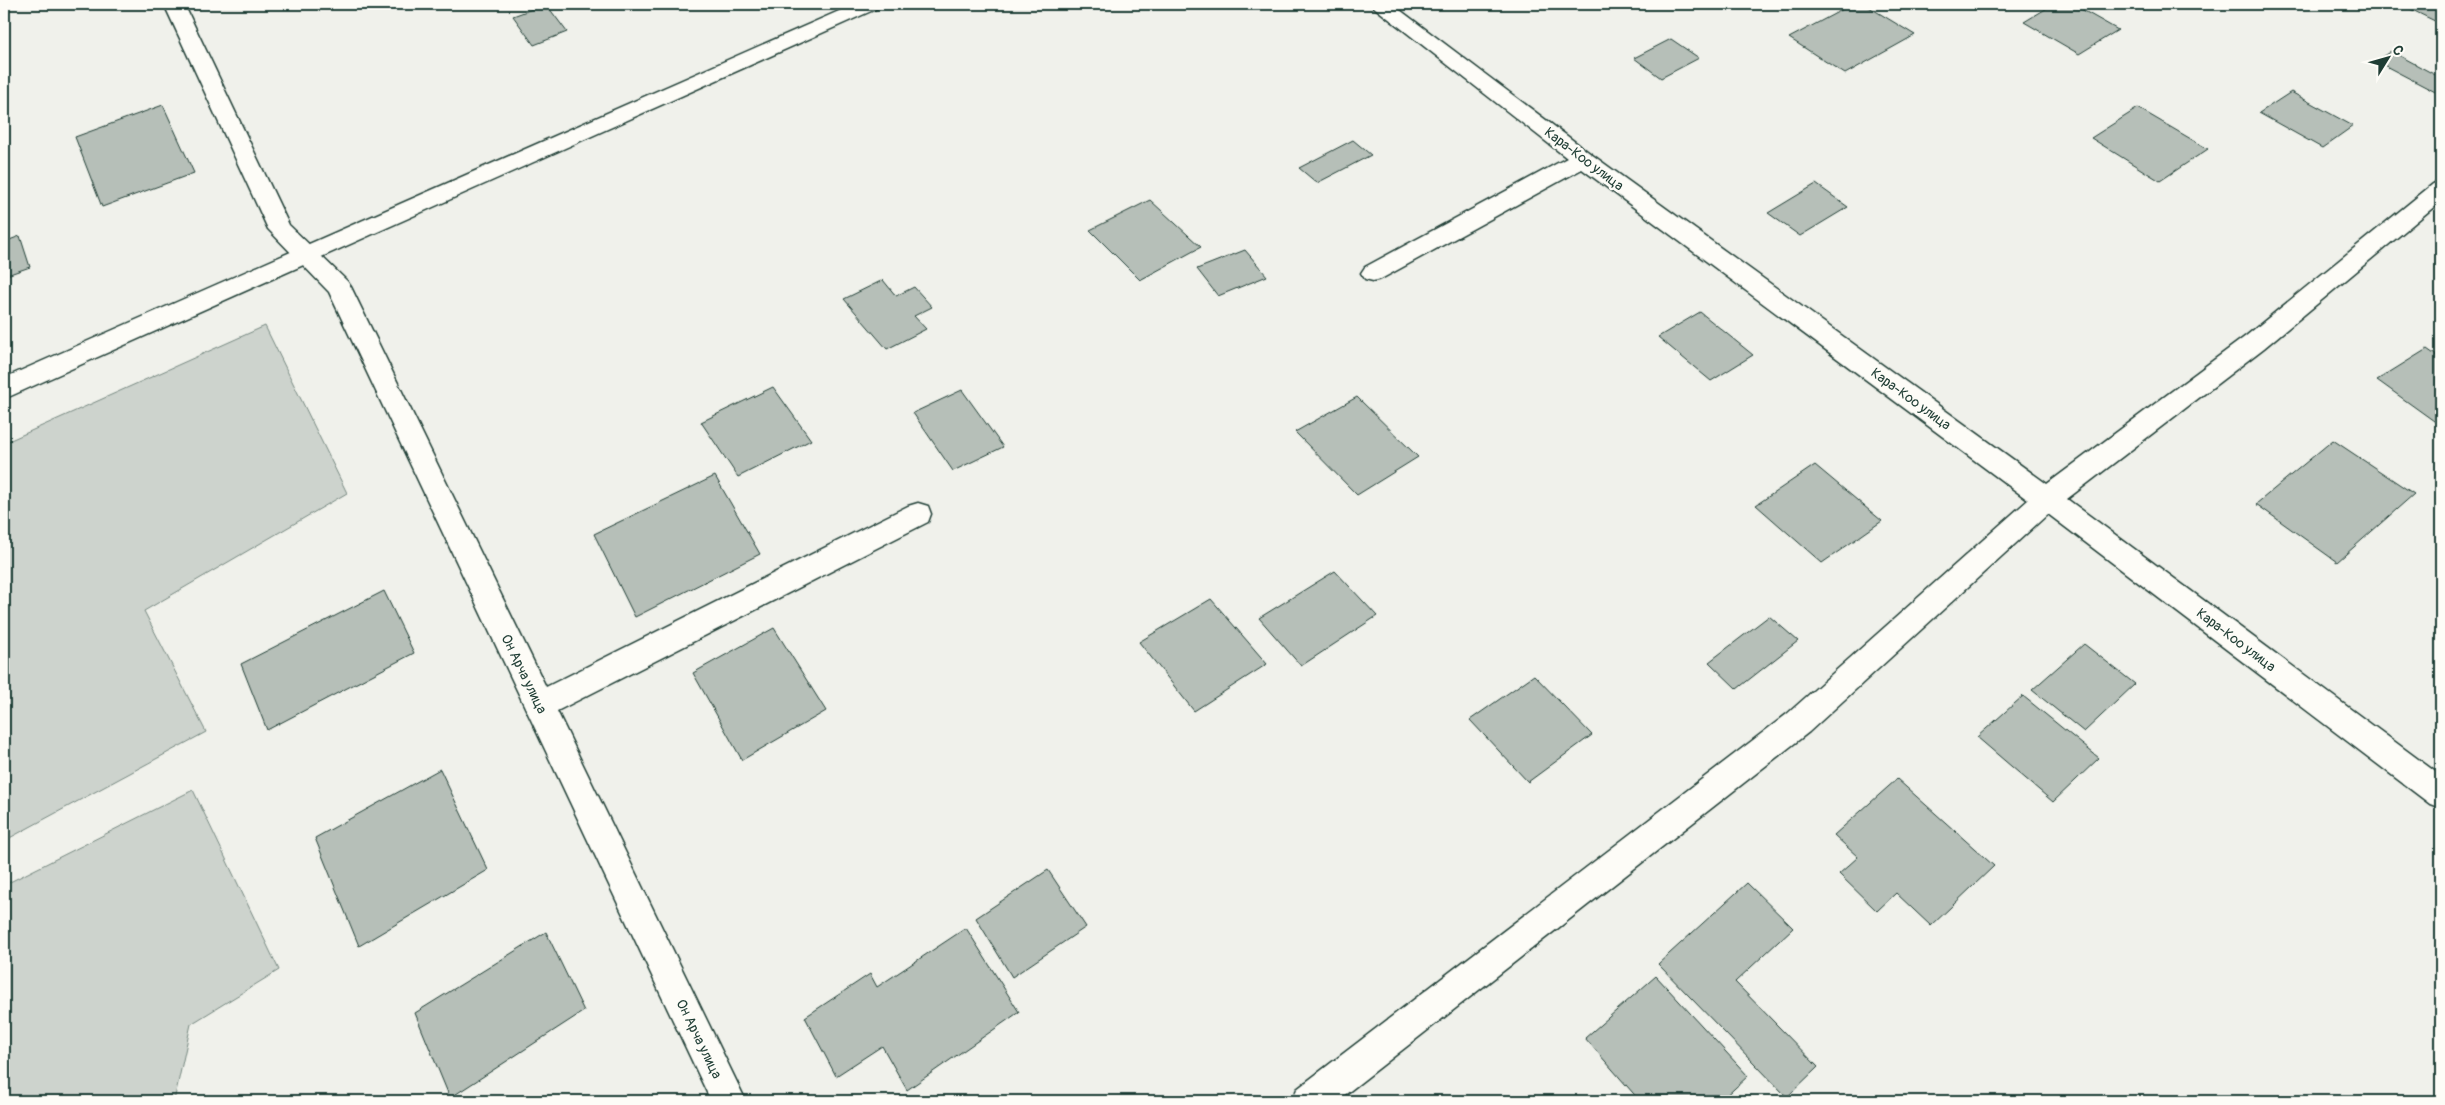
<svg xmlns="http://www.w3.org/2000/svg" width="2445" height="1105" font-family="Pangolin,sans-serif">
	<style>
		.green { fill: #cdd3cd; stroke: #768880 }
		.building { fill: #b6bfb8; stroke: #1f3d34 }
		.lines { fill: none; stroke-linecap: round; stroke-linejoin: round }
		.street-casing { stroke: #1f3d34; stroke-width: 3 }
		.secondary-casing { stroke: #1f3d34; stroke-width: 3 }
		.street { fill: #fdfcf7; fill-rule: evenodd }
		.secondary { fill: #fdfcf7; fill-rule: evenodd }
		.labels { text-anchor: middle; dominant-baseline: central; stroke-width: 5; stroke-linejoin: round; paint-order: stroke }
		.street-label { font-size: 14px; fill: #1f3d34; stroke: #fdfcf7 }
	</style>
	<rect width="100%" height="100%" fill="#f0f1eb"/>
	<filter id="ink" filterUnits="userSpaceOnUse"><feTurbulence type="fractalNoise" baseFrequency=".02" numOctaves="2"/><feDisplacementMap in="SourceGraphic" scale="10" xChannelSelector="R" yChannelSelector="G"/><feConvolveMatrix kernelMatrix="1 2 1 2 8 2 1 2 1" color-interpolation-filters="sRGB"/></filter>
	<g filter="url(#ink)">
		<g class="green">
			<path d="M265,326L347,493L144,611L206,732L4,841V443Z"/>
			<path d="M193,790L279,970L191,1024L174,1101H4V885Z"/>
		</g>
		<g class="building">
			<path d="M546,4L567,32L534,45L513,16Z"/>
			<path d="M1853,4H1864L1915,35L1845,74L1789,38Z"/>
			<path d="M2054,4H2072L2118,30L2079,54L2024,22Z"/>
			<path d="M2441,4V24L2402,5L2403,4Z"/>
			<path d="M1671,39L1699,58L1661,78L1634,58Z"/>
			<path d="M2391,51L2441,78V95L2376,61Z"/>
			<path d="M2291,92L2353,126L2322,148L2259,113Z"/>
			<path d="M163,105L194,173L102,207L75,137Z"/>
			<path d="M2138,108L2208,149L2160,181L2091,138Z"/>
			<path d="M1353,140L1371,155L1317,183L1299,168Z"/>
			<path d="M1816,184L1848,207L1800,236L1768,213Z"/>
			<path d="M1150,200L1201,247L1140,280L1090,230Z"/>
			<path d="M20,236L30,267L4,276V242Z"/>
			<path d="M1245,250L1267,276L1218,296L1197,269Z"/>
			<path d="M883,280L896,296L914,287L932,307L914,316L926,329L887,349L844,299Z"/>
			<path d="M1700,312L1753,355L1711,381L1658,337Z"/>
			<path d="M2427,349L2441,359V426L2377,380Z"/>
			<path d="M773,387L811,440L738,477L701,422Z"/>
			<path d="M962,390L1003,447L953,471L913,413Z"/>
			<path d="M1357,397L1418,457L1357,495L1295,432Z"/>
			<path d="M2333,440L2414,494L2337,562L2256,504Z"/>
			<path d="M1815,465L1882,521L1822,563L1756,505Z"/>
			<path d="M715,476L760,554L635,617L594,534Z"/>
			<path d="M1335,571L1377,616L1301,666L1259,618Z"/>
			<path d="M384,591L414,653L267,730L241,664Z"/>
			<path d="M1211,599L1267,664L1194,711L1139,642Z"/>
			<path d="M1769,616L1798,641L1737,689L1709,662Z"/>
			<path d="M774,628L826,711L742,760L693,673Z"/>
			<path d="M2084,644L2135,684L2084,732L2032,690Z"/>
			<path d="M1534,675L1592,735L1528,782L1470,720Z"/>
			<path d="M2023,696L2099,758L2053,802L1977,737Z"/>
			<path d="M440,769L488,870L359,946L315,838Z"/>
			<path d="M1897,779L1994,866L1931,926L1896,893L1877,911L1839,874L1858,857L1834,835Z"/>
			<path d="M1048,870L1086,927L1012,977L976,918Z"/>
			<path d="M1747,883L1793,928L1735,982L1818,1067L1787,1097L1658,964Z"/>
			<path d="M966,928L1019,1012L907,1090L882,1046L836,1076L805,1017L870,974L877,987Z"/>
			<path d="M546,932L584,1011L450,1098L415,1013Z"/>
			<path d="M1656,976L1748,1076L1721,1101H1640L1585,1038Z"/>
		</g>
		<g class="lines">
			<defs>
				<g id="street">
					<path d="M164,4H184L289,225L347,281L351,287L546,687L908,506L918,503L928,506L931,514L928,522L557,711L746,1101H711L329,292L268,229Z"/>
					<path d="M1370,4H1392L1591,154L2047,484L2246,336L2433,184L2441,181V201L2264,348L2067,499L2441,776V808L2430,804L2048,514L1809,732L1337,1101H1292L1297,1089L1787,714L2028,500L1582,169L1381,279L1373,281L1365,279L1361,273L1365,267L1567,158Z"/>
				</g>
				<path id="secondary" d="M855,4H881L878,8L4,399V378Z"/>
			</defs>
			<use href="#street" class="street-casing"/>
			<use href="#secondary" class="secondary-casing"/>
			<use href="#street" class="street"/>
			<use href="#secondary" class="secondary"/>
		</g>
	</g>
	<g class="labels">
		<g class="street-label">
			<text transform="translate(1584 159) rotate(37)">Кара-Коо улица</text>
			<text transform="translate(1911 399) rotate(36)">Кара-Коо улица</text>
			<text transform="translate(2236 640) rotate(37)">Кара-Коо улица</text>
			<text transform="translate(524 674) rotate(64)">Он Арча улица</text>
			<text transform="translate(699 1039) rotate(64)">Он Арча улица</text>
		</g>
	</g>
	<rect width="2445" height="1105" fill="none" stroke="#fdfcf7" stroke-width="20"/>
	<rect x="10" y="10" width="2425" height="1085" fill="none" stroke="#1f3d34" stroke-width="2" filter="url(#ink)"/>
	<g transform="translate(2388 58) rotate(53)" stroke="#fdfcf7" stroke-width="4" paint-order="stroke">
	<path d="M0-4L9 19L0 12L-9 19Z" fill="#1f3d34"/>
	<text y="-8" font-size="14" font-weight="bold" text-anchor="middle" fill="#1f3d34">С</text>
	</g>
</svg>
